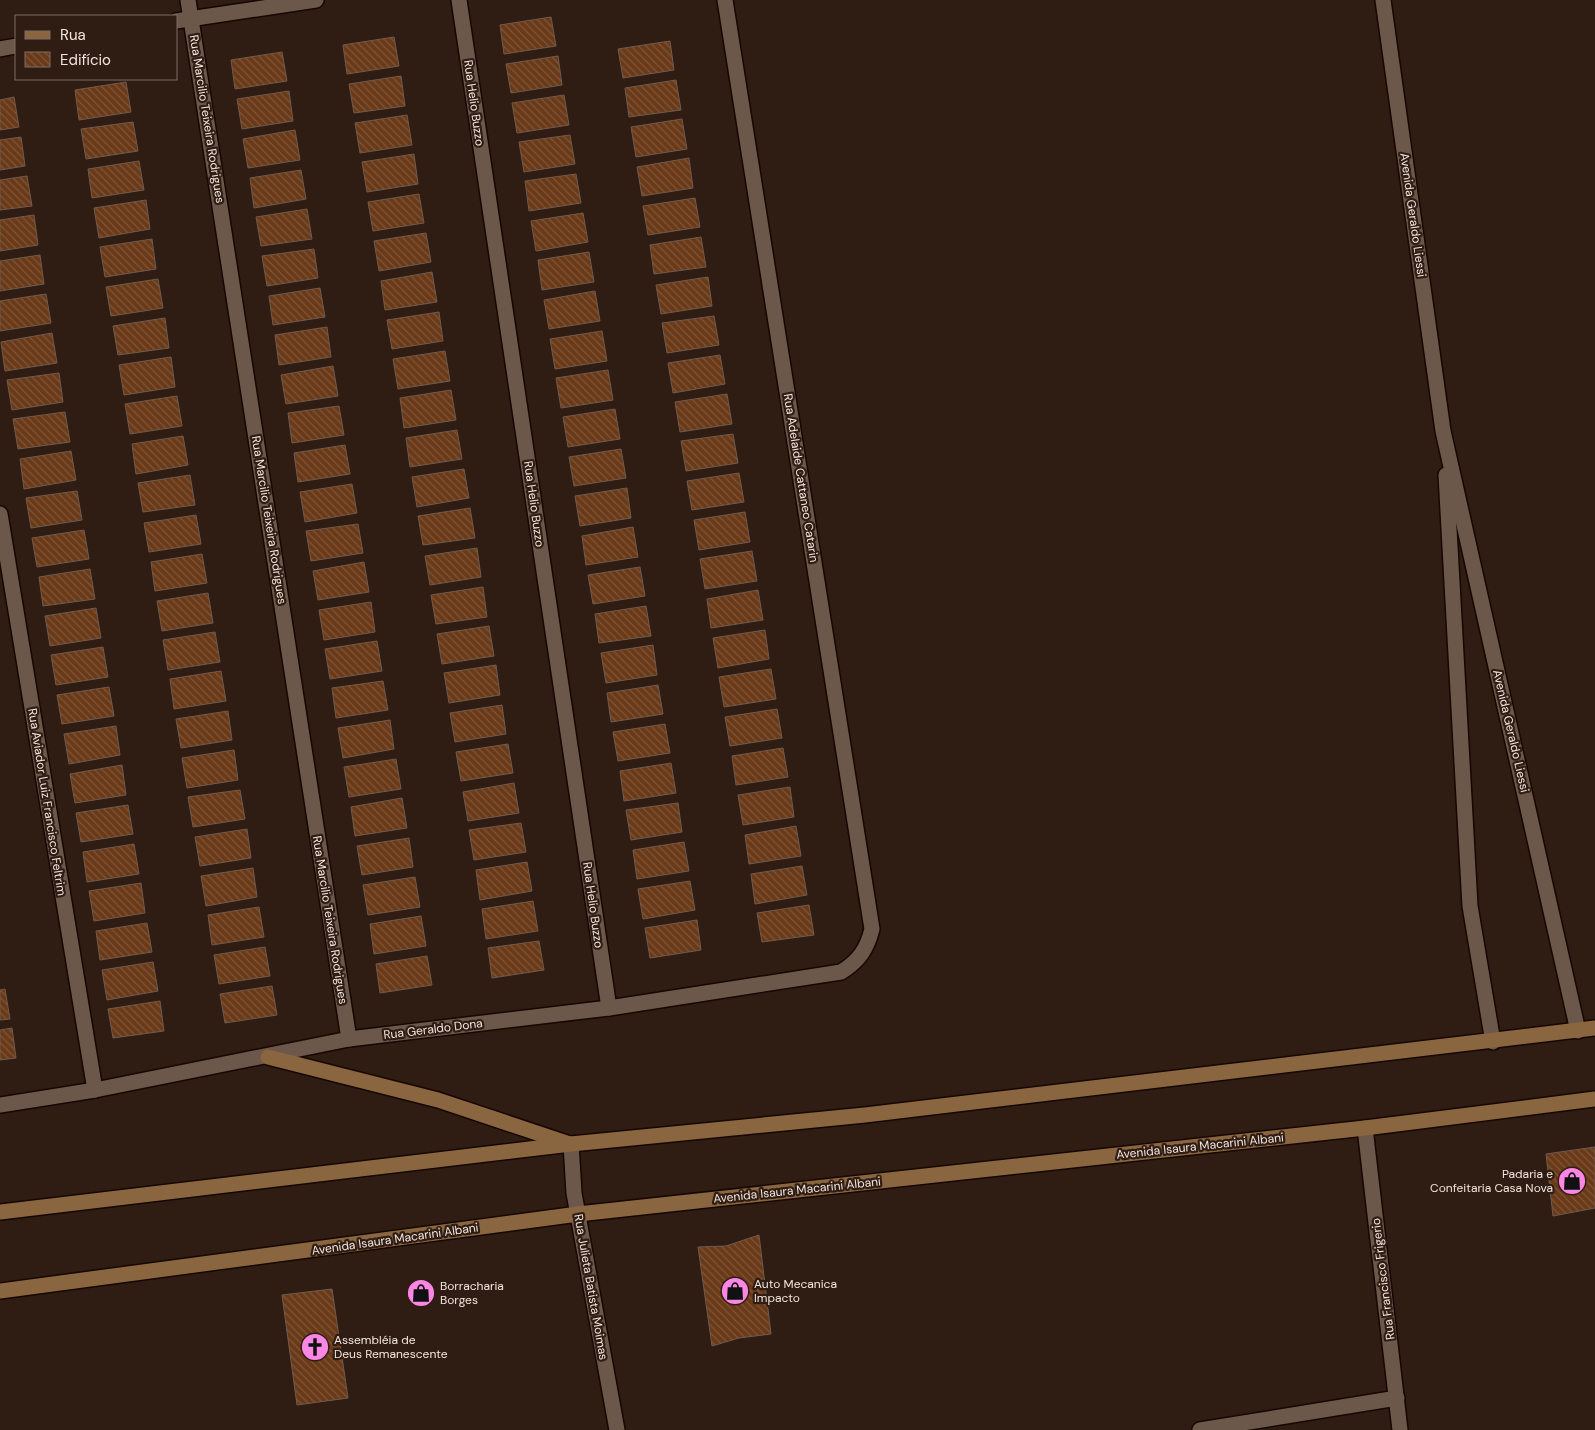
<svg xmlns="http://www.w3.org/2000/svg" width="1595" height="1430" font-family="'DM Sans',sans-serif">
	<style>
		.building { fill: url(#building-back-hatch); stroke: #705b4e }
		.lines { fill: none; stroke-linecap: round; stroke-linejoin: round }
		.street-casing { stroke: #160701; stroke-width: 18 }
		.secondary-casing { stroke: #160701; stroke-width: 18 }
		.street { stroke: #6c574b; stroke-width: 15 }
		.secondary { stroke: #8a6640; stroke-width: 15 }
		.labels { text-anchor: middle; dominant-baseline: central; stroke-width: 4.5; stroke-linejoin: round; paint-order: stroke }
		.street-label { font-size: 12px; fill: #f2e5de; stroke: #2f1d13 }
		.poi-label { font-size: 12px; fill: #f2e5de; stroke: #2f1d13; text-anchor: start }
	</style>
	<defs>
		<pattern id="building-back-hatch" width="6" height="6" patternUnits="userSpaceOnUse" patternTransform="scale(1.25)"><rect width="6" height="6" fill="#693918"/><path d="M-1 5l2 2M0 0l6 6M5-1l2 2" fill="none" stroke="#7f5639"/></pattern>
	</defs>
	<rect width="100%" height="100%" fill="#2f1d13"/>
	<g class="building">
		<path d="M551,17L556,46L504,54L500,25Z"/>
		<path d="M394,37L399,66L347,74L343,45Z"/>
		<path d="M670,41L674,70L623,78L618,49Z"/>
		<path d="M282,52L287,81L235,89L231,60Z"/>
		<path d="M558,56L562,85L511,93L506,64Z"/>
		<path d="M401,76L405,106L354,113L349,84Z"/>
		<path d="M676,80L681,110L629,117L625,88Z"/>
		<path d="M126,82L131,112L79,120L75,90Z"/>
		<path d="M289,91L293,121L242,129L237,99Z"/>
		<path d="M564,95L569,125L517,133L512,103Z"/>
		<path d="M14,97L19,127L0,130V100Z"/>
		<path d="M407,115L412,145L360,153L355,123Z"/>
		<path d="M682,119L687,149L636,157L631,127Z"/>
		<path d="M133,122L138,151L86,159L81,129Z"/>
		<path d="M295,130L300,160L248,168L243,139Z"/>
		<path d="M570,135L575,164L524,172L519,142Z"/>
		<path d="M21,137L25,166L0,170V140Z"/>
		<path d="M414,154L418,184L367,192L362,162Z"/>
		<path d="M689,158L693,188L642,196L637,167Z"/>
		<path d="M139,161L144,190L92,198L88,169Z"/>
		<path d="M301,170L306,199L254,208L250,178Z"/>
		<path d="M576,174L581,203L529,211L525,181Z"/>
		<path d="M27,176L32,206L0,210V180Z"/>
		<path d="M419,194L424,223L373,231L368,202Z"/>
		<path d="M695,198L700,227L648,235L643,206Z"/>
		<path d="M146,200L150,229L99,238L94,208Z"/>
		<path d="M307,209L312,239L261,246L256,217Z"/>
		<path d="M583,213L588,242L536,251L531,221Z"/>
		<path d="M34,215L38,245L0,251V220Z"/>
		<path d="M426,233L431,262L379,271L374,241Z"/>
		<path d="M701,237L706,267L654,274L650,245Z"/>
		<path d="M152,239L156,269L105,277L100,247Z"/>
		<path d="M314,249L318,278L267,286L262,256Z"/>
		<path d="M589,252L594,282L542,290L538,260Z"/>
		<path d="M40,255L44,284L0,291V261Z"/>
		<path d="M432,272L437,302L385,310L381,281Z"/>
		<path d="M708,277L712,306L661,314L656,285Z"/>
		<path d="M158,279L163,308L111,316L106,287Z"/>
		<path d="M320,288L325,317L273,325L269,296Z"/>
		<path d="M595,291L600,321L549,329L544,300Z"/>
		<path d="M46,294L51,323L0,331V301Z"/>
		<path d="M439,312L443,341L392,349L387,320Z"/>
		<path d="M714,316L719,345L667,353L662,323Z"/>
		<path d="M165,318L169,348L118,355L113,326Z"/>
		<path d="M327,327L331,357L279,365L275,335Z"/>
		<path d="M602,331L607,361L555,369L550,339Z"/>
		<path d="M52,333L57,363L5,371L1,342Z"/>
		<path d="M445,351L450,381L398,389L393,359Z"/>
		<path d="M720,355L725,384L673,393L668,363Z"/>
		<path d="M171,357L175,387L124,395L119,365Z"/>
		<path d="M333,366L338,396L286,404L281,375Z"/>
		<path d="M608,370L613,400L561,408L556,378Z"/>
		<path d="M59,373L63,402L12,410L7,380Z"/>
		<path d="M451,390L456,420L404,428L400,398Z"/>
		<path d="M727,394L732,424L680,432L675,402Z"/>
		<path d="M177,396L182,426L130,434L125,404Z"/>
		<path d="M339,406L344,435L292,443L288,413Z"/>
		<path d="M615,409L620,439L568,447L563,417Z"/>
		<path d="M65,412L70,442L18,449L13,419Z"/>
		<path d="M457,430L462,459L410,467L406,438Z"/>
		<path d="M733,434L738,463L686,471L681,441Z"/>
		<path d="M183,436L188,465L136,474L132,444Z"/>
		<path d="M345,445L350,474L298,482L294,453Z"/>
		<path d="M621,449L626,478L574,486L569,457Z"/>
		<path d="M71,451L76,480L24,489L20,459Z"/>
		<path d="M464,469L469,498L417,507L412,477Z"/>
		<path d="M739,473L744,502L692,510L687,481Z"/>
		<path d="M190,475L195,505L143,512L138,483Z"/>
		<path d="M352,484L357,513L305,522L300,492Z"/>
		<path d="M627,488L631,518L580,526L575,496Z"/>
		<path d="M77,491L82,520L31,528L26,498Z"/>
		<path d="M470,508L475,538L423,545L418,516Z"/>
		<path d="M745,512L750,542L699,550L694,520Z"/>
		<path d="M196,515L201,544L149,552L144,523Z"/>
		<path d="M358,524L363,553L311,561L306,531Z"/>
		<path d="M633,527L638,557L586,565L582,536Z"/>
		<path d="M84,530L89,559L37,567L32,538Z"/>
		<path d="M477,548L481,577L430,585L425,556Z"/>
		<path d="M752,551L757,581L705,589L700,559Z"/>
		<path d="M202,554L207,583L155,591L151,562Z"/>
		<path d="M364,562L369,592L318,600L313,571Z"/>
		<path d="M640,567L645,596L593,604L588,575Z"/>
		<path d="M90,569L95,599L43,606L39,577Z"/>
		<path d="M483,587L487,617L436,624L431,595Z"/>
		<path d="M758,590L763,620L711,628L707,599Z"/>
		<path d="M208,593L213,623L162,631L157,601Z"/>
		<path d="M371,602L375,632L324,640L319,610Z"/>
		<path d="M646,606L651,636L599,643L595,614Z"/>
		<path d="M96,608L101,638L50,646L45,616Z"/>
		<path d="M489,626L494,656L442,664L437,634Z"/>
		<path d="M765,630L769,659L718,668L713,638Z"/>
		<path d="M215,632L220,662L168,670L163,640Z"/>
		<path d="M377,641L382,671L330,679L325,649Z"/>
		<path d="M653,645L657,675L606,683L601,653Z"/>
		<path d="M103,647L108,677L56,685L51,655Z"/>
		<path d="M496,665L500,695L449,703L444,673Z"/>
		<path d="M771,669L776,699L724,707L719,677Z"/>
		<path d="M221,671L226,701L174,709L170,679Z"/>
		<path d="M383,681L388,710L336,718L332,688Z"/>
		<path d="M658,685L663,714L611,722L607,693Z"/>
		<path d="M109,687L114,716L62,724L57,695Z"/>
		<path d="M502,705L506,734L455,742L450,713Z"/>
		<path d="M777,709L782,738L730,746L725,717Z"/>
		<path d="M228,711L232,740L181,748L176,719Z"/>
		<path d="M390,720L394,749L343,758L338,728Z"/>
		<path d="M665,724L670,753L618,761L613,732Z"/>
		<path d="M116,726L120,755L69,764L64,734Z"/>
		<path d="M508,744L513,773L461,781L456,752Z"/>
		<path d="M783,748L788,777L736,785L732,756Z"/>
		<path d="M234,750L238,780L187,788L182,758Z"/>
		<path d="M396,759L401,789L349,797L344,767Z"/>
		<path d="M671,763L676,793L624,801L620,771Z"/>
		<path d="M122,765L126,795L75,803L70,774Z"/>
		<path d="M514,783L519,813L468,821L463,792Z"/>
		<path d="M790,787L794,817L743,825L738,795Z"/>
		<path d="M240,790L245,819L193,827L188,797Z"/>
		<path d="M402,798L407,828L355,836L351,807Z"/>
		<path d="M678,803L682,832L631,840L626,810Z"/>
		<path d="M128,805L133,834L81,842L76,813Z"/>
		<path d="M521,823L526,852L474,860L469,830Z"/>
		<path d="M796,826L801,856L749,864L745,835Z"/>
		<path d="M247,829L251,858L200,866L195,837Z"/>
		<path d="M409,838L413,867L362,875L357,846Z"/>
		<path d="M684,842L689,871L637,879L633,850Z"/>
		<path d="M134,844L139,874L87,882L83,852Z"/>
		<path d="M527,862L532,891L480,900L476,870Z"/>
		<path d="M802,866L807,895L755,904L751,874Z"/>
		<path d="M253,868L257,897L206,906L201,876Z"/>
		<path d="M415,877L420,907L368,915L363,885Z"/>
		<path d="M690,881L695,910L643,919L638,889Z"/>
		<path d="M141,883L145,913L94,921L89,891Z"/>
		<path d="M533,901L538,931L486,939L482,909Z"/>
		<path d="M809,905L814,935L762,942L757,913Z"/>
		<path d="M259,907L264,937L212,945L208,915Z"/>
		<path d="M421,916L426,946L374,954L370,924Z"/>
		<path d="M697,920L701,950L650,958L645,928Z"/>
		<path d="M147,923L152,952L100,960L96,931Z"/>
		<path d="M539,941L544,970L492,978L488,948Z"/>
		<path d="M265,947L270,976L219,984L214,955Z"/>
		<path d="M427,956L432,985L380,993L376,964Z"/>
		<path d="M153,962L158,991L107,1000L102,970Z"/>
		<path d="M272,986L277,1015L225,1023L220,994Z"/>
		<path d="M5,989L10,1019L0,1020V990Z"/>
		<path d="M160,1001L164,1031L113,1038L108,1009Z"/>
		<path d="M12,1028L16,1058L0,1060V1030Z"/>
		<path d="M1595,1147V1208L1553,1216L1546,1154Z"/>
		<path d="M759,1235L771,1334L739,1338L712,1346L698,1247L726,1246Z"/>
		<path d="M332,1289L348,1398L297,1405L282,1295Z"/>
	</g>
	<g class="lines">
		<defs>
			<g id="street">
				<path d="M188,0L349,1039"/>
				<path d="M459,0L609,1008"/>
				<path d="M1383,0L1443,431L1578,1031"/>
				<path d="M176,21L316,0"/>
				<path d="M0,49L16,46"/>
				<path d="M1446,475L1470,906L1493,1042"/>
				<path d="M0,514L95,1090"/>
				<path d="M0,1105L95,1090L349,1039L609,1008L841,972C859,961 867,949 872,929L725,0"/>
				<path d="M1365,1128L1400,1430"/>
				<path d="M571,1144L574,1193L617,1430"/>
				<path d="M1200,1430L1397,1398"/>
			</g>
			<g id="secondary">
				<path d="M268,1057L438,1100L567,1143"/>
				<path d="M0,1212L571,1144L865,1115L1595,1028"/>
				<path d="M0,1291L578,1214L1365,1128L1595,1099"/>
			</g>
		</defs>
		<use href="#street" class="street-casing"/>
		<use href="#secondary" class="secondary-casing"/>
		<use href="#street" class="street"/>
		<use href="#secondary" class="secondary"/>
	</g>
	<defs>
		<symbol id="shop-disc" viewBox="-11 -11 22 22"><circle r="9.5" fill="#fc86e3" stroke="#2f1d13"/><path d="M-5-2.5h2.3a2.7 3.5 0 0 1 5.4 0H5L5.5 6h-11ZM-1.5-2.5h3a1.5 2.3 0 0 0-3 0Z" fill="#111"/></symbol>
		<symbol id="church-disc" viewBox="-11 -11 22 22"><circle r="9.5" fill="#fc86e3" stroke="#2f1d13"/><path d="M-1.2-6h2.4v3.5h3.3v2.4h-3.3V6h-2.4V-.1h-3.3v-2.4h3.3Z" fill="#111"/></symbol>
	</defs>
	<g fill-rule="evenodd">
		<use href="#shop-disc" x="1556" y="1165" width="32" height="32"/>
		<use href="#shop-disc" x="719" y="1275" width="32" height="32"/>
		<use href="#shop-disc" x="405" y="1277" width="32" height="32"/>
		<use href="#church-disc" x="299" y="1331" width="32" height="32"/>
	</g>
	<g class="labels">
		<g class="street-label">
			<text transform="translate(474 103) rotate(82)">Rua Helio Buzzo</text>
			<text transform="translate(207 119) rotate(81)">Rua Marcilio Teixeira Rodrigues</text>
			<text transform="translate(1413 215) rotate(82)">Avenida Geraldo Liessi</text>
			<text transform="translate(801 478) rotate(81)">Rua Adelaide Cattaneo Catarin</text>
			<text transform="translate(534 504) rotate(82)">Rua Helio Buzzo</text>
			<text transform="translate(269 520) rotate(81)">Rua Marcilio Teixeira Rodrigues</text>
			<text transform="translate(1511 731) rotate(77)">Avenida Geraldo Liessi</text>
			<text transform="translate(47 802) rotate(81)">Rua Aviador Luiz Francisco Feltrim</text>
			<text transform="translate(593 905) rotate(82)">Rua Helio Buzzo</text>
			<text transform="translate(330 920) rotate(81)">Rua Marcilio Teixeira Rodrigues</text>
			<text transform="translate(433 1029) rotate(-7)">Rua Geraldo Dona</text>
			<text transform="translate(1200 1146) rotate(-6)">Avenida Isaura Macarini Albani</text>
			<text transform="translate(797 1190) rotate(-6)">Avenida Isaura Macarini Albani</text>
			<text transform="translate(395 1239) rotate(-8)">Avenida Isaura Macarini Albani</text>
			<text transform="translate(1383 1279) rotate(-97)">Rua Francisco Frigerio</text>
			<text transform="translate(591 1287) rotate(80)">Rua Julieta Batista Moimas</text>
		</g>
		<g class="poi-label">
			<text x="1553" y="1174" text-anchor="end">Padaria e<tspan x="1553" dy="14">Confeitaria Casa Nova</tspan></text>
			<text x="754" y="1284">Auto Mecanica<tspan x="754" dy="14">Impacto</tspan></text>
			<text x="440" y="1286">Borracharia<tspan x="440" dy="14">Borges</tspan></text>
			<text x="334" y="1340">Assembléia de<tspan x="334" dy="14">Deus Remanescente</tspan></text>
		</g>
	</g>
	<rect x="15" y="15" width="162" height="65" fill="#2f1d13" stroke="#7d6d64"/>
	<rect x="25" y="31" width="25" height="8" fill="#8a6640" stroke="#7d6d64"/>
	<text x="60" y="40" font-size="15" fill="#f2e5de">Rua</text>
	<rect x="25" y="52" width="25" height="15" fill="url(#building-back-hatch)" stroke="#7d6d64"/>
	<text x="60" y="65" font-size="15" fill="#f2e5de">Edifício</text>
</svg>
